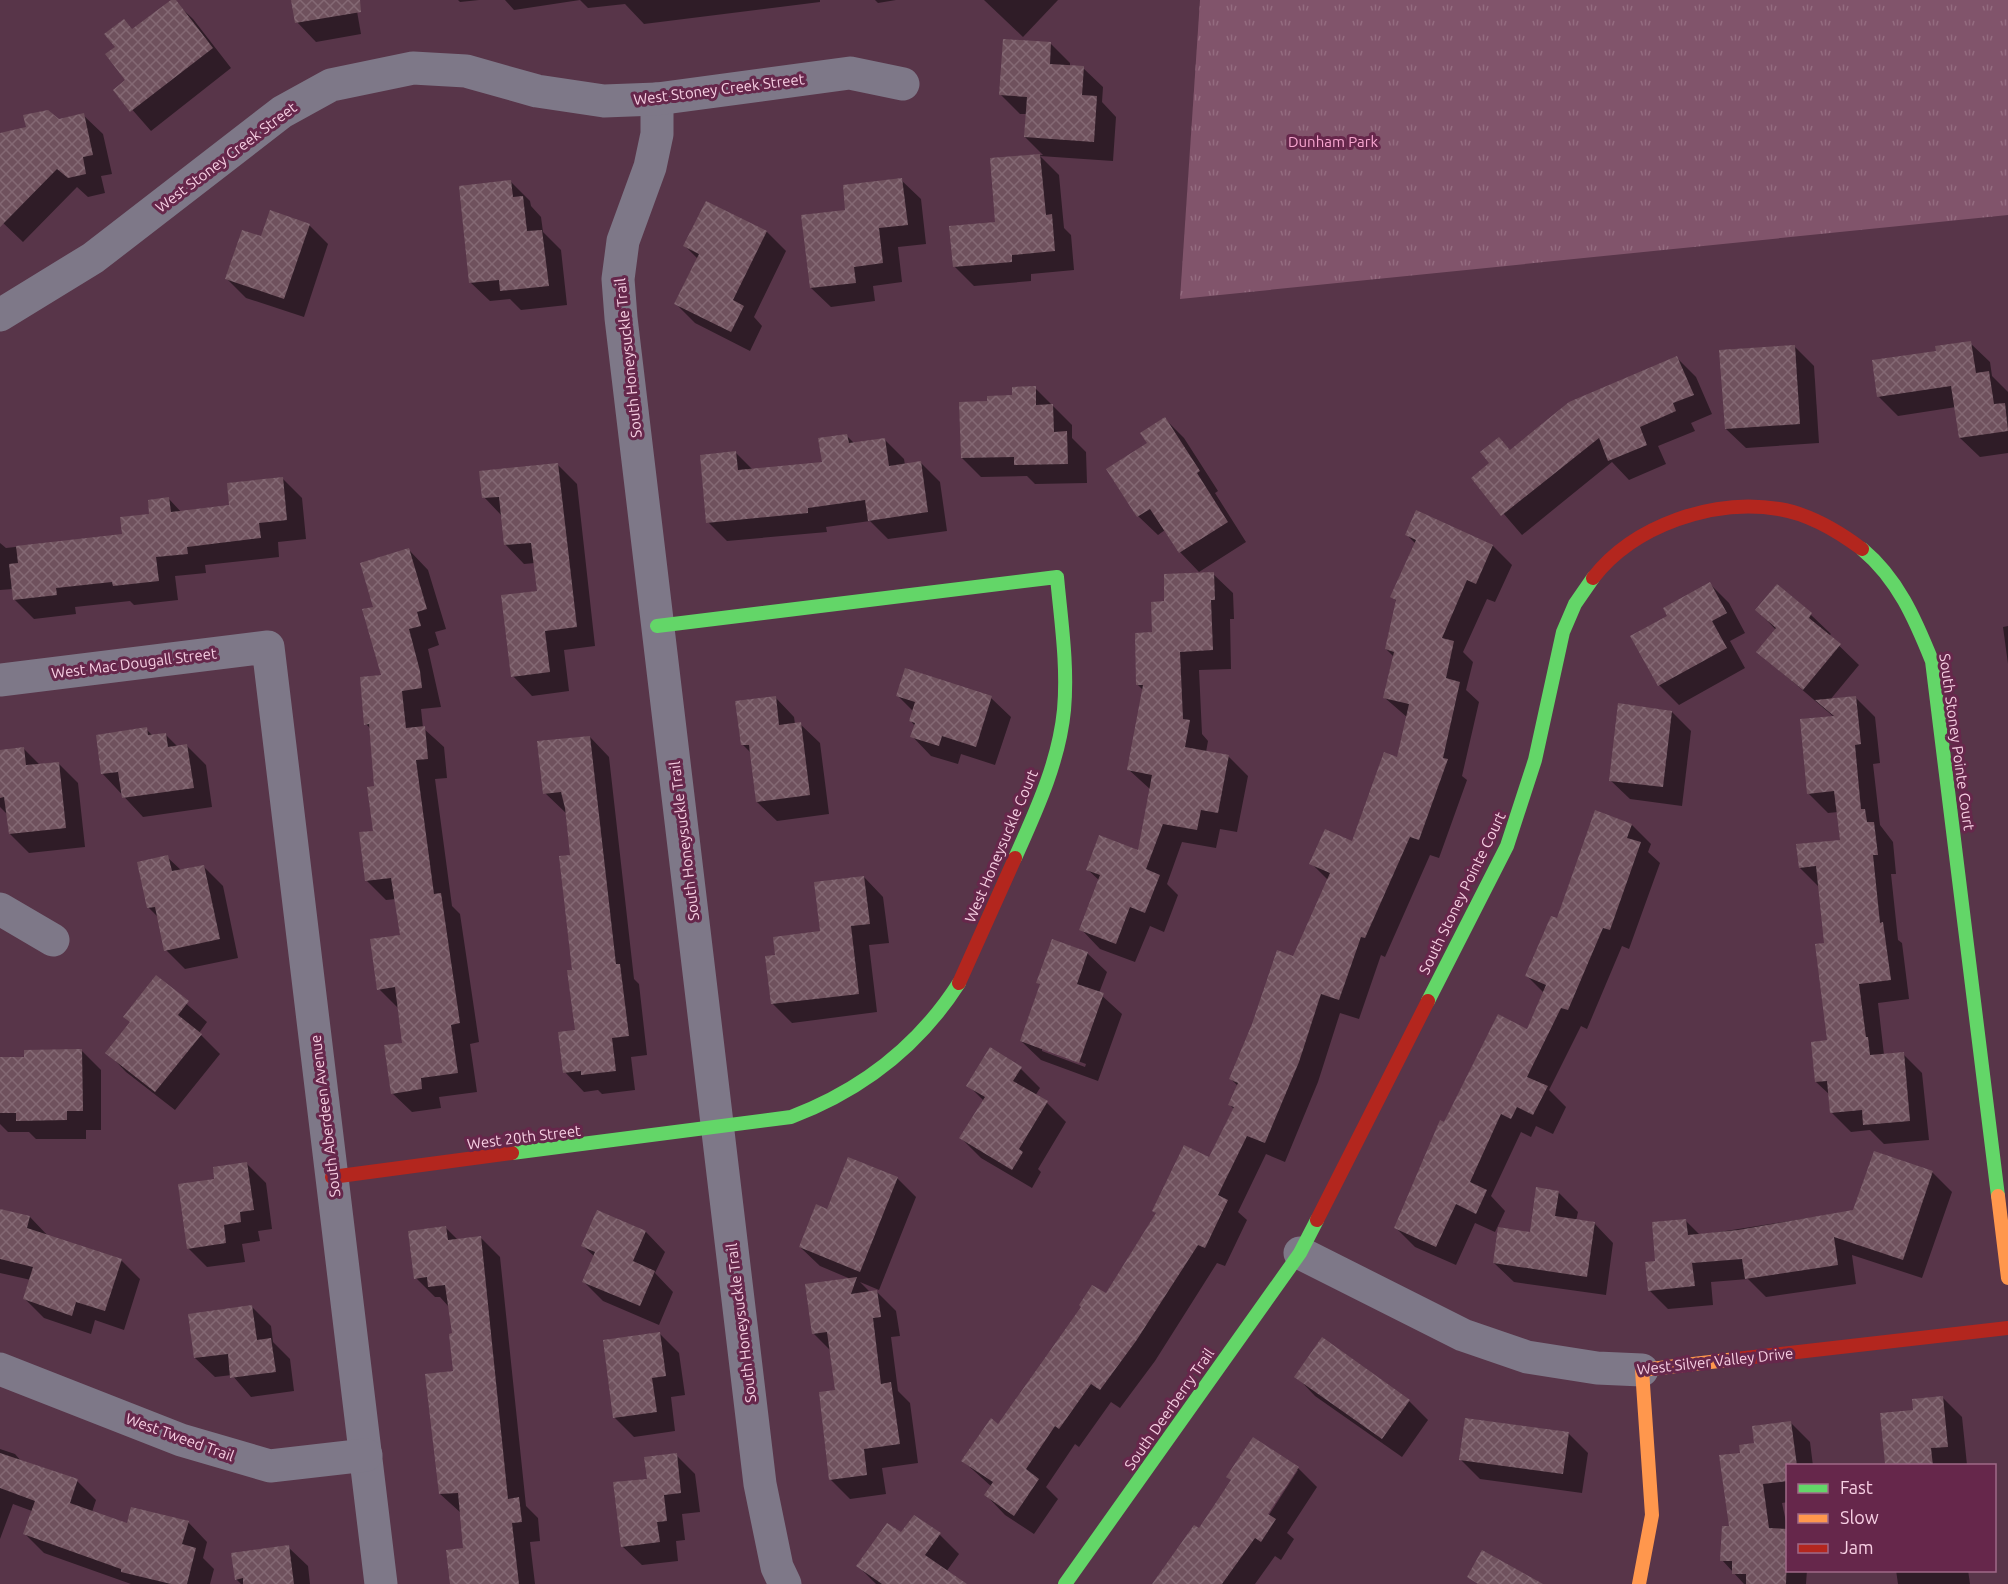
<svg xmlns="http://www.w3.org/2000/svg" width="2008" height="1584" font-family="Ubuntu,sans-serif">
	<style>
		.park { fill: url(#park-tufts) }
		.shadow { fill: #0007; fill-rule: evenodd }
		.building { fill: url(#building-cross-hatch) }
		.lines { fill: none; stroke-linecap: round; stroke-linejoin: round }
		.street { stroke: #7e7888; stroke-width: 33 }
		.fast { stroke: #63d668; stroke-width: 14 }
		.slow { stroke: #ff974d; stroke-width: 14 }
		.jam { stroke: #b3261e; stroke-width: 14 }
		.labels { text-anchor: middle; dominant-baseline: central; stroke-width: 6; stroke-linejoin: round; paint-order: stroke }
		.street-label { font-size: 15px; fill: #f7cfe3; stroke: #66274b }
		.park-label { font-size: 15px; fill: #f9a7d1; stroke: #66274b }
	</style>
	<defs>
		<pattern id="park-tufts" width="24" height="20" patternUnits="userSpaceOnUse" patternTransform="scale(1.5)"><rect width="24" height="20" fill="#81546b"/><path d="M3 7l-1-3M5 7V3M7 7l1-3M15 17l-1-3M17 17v-4M19 17l1-3" fill="none" stroke="#946c80"/></pattern>
		<pattern id="building-cross-hatch" width="8" height="8" patternUnits="userSpaceOnUse" patternTransform="scale(1.5)"><rect width="8" height="8" fill="#6f515d"/><path d="M0 0l8 8M0 8l8-8" fill="none" stroke="#846974"/></pattern>
	</defs>
	<rect width="100%" height="100%" fill="#583549"/>
	<path class="park" d="M1200,0H2008V215L1180,299Z"/>
	<g class="shadow">
		<path d="M173,0L193,19L231,68L151,131L115,90L127,81L133,30Z"/>
		<path d="M293,0H355L361,34L316,42L297,22Z"/>
		<path d="M458,0H479L460,2Z"/>
		<path d="M505,0H820V2L644,24L625,4L588,8L580,0L514,10Z"/>
		<path d="M875,0H896L878,3Z"/>
		<path d="M984,0H1058L1023,37Z"/>
		<path d="M1051,44L1070,63V67L1083,68L1103,87L1102,102L1116,117L1113,161L1040,156L1059,175L1064,228L1071,235L1074,270L1031,274V281L974,286L955,267L997,223L991,159L1043,155L1025,137L1027,114H1020L1001,95Z"/>
		<path d="M83,115L103,134L112,174L101,176L105,193L88,197L77,187L23,242L0,220V134Z"/>
		<path d="M901,180L921,199L926,244L898,247L902,282L873,286L875,301L831,307L811,288L847,211Z"/>
		<path d="M511,182L530,201L531,206L541,217L543,232L561,250L567,305L521,310L510,299L490,301L470,282Z"/>
		<path d="M706,203L767,232L786,251L754,317L762,326L750,351L695,323L676,304L698,259L685,246Z"/>
		<path d="M309,225L328,244L304,317L246,298L227,279L262,238Z"/>
		<path d="M1970,343L1990,362L1992,376L2008,392V453L1980,457L1960,438L1956,407L1898,416L1879,397Z"/>
		<path d="M1794,346L1814,366L1819,443L1746,448L1726,429Z"/>
		<path d="M1677,358L1696,377L1712,414L1691,423L1695,431L1658,446L1666,464L1629,480L1612,462L1522,535L1473,478L1491,464L1499,439L1511,451Z"/>
		<path d="M1035,388L1072,425V438L1086,452L1087,483L1035,484L1027,476L981,477L962,458L989,403Z"/>
		<path d="M1165,419L1184,438L1218,491L1215,493L1246,542L1199,572L1180,552L1165,530L1158,535L1138,516L1149,444Z"/>
		<path d="M847,436L854,443L884,439L904,459L905,465L921,463L940,482L947,531L888,539L870,521L826,527L827,532L727,541L708,522L736,453L753,470L823,464Z"/>
		<path d="M557,464L577,484L595,646L564,650L569,691L532,696L513,676L538,592L535,563L524,564L505,544L502,516L484,497Z"/>
		<path d="M282,478L302,498L306,539L278,542L279,557L205,565L206,573L175,576L178,600L134,605L130,601L75,607L76,614L34,619L14,599L13,589L0,590V543L6,548L124,535L169,499L182,513L231,507Z"/>
		<path d="M1407,535L1493,546L1512,565L1495,602L1487,599L1463,652L1473,662L1466,690L1479,702L1462,776L1467,780L1439,858L1430,855L1385,957L1381,955L1359,1019L1340,1013L1318,1082L1285,1162L1266,1154L1238,1212L1247,1220L1225,1266L1217,1263L1155,1361L1120,1408L1111,1402L1079,1447L1075,1444L1046,1487L1058,1499L1034,1534L1005,1515L986,1495L992,1487L963,1461L999,1426L1106,1295L1157,1214L1154,1211L1210,1159L1234,1109L1230,1105L1238,1086L1231,1079L1293,958L1328,880L1311,863L1353,843L1398,759L1408,718L1385,698L1394,657L1386,649L1397,602L1392,596L1416,544Z"/>
		<path d="M409,550L428,570L446,629L435,632L439,645L428,649L441,707L421,709L423,728L444,747L447,778L435,779L452,906L460,914L479,1042L470,1044L477,1092L439,1097L441,1108L412,1112L392,1093L404,1044L398,1008L379,989L401,936L396,899L386,900L367,881L374,832L376,787L371,729L366,724L383,676L375,608Z"/>
		<path d="M1213,574L1233,593L1234,619H1230L1231,669L1199,670L1202,734L1208,741L1206,752L1228,756L1248,776L1237,832L1220,829L1216,848L1182,842L1167,884L1178,895L1164,932L1150,926L1135,962L1100,949L1081,929L1100,881L1087,869L1139,852L1151,790L1129,770L1143,690L1138,685L1166,602Z"/>
		<path d="M1710,584L1729,603L1745,633L1730,641L1745,668L1679,705L1659,685L1669,617Z"/>
		<path d="M1777,586L1811,615L1831,634L1829,636L1859,665L1830,700L1856,698L1875,717L1880,763L1873,764L1880,825L1893,842L1896,874H1891L1898,940L1902,943L1909,999L1878,1003L1884,1055L1903,1054L1922,1073L1929,1140L1884,1144L1870,1130L1851,1132L1832,1113L1830,1095L1816,1082L1829,1042L1826,944L1820,888L1800,868L1841,841L1838,812L1828,813L1808,793L1834,717L1758,652L1776,630L1757,610Z"/>
		<path d="M2008,626V664L2003,627Z"/>
		<path d="M898,696L991,698L1011,717L995,765L961,754L958,764L931,756L912,736L915,726L910,720L913,711Z"/>
		<path d="M775,697L794,717L795,724H800L820,743L829,814L777,821L757,802L751,753L743,745Z"/>
		<path d="M1672,712L1691,731L1682,806L1630,799L1610,780Z"/>
		<path d="M146,729L153,736L165,734L178,747L187,746L206,765L212,807L143,817L102,773Z"/>
		<path d="M590,737L609,757L634,979L639,984L647,1055L631,1057L635,1090L602,1094L598,1090L584,1092L565,1072L576,1031L571,857L566,813L545,793Z"/>
		<path d="M24,749L40,765L58,763L78,783L85,847L29,853L10,834L8,815L0,807V751Z"/>
		<path d="M1632,825L1651,844L1648,852L1660,863L1629,949L1622,946L1587,1029L1581,1026L1549,1090L1566,1107L1553,1134L1536,1126L1531,1137L1521,1132L1491,1196L1505,1211L1495,1232L1475,1223L1456,1265L1415,1247L1396,1228L1445,1124L1528,1031L1544,993L1526,975L1558,920Z"/>
		<path d="M167,857L182,871L203,866L223,886L238,958L185,969L166,950L159,918L148,907Z"/>
		<path d="M864,877L883,897L889,943L869,945L877,1012L792,1023L772,1003Z"/>
		<path d="M1087,953L1107,972L1099,993L1122,1014L1098,1081L1041,1060L1021,1041L1041,986L1038,982ZM1042,1048L1086,1064L1085,1067L1042,1051Z"/>
		<path d="M156,977L207,1022L199,1033L220,1054L175,1110L126,1072L107,1052L131,1023Z"/>
		<path d="M81,1050L101,1070V1130H86V1139H36L29,1132H8L0,1124V1058H26Z"/>
		<path d="M1021,1069L1040,1088L1035,1096L1047,1103L1066,1122L1038,1169L1041,1172L1032,1188L981,1158L961,1138L984,1101L968,1085Z"/>
		<path d="M247,1164L266,1183L272,1229L258,1231L260,1241L242,1244L245,1262L207,1267L188,1248L216,1181Z"/>
		<path d="M1932,1172L1952,1192L1922,1278L1852,1255L1856,1284L1766,1297L1748,1279L1711,1282L1713,1305L1668,1309L1649,1290L1657,1262L1686,1221L1700,1235L1854,1211Z"/>
		<path d="M897,1178L916,1197L879,1290L860,1282L870,1292L876,1291L896,1311L900,1336L891,1337L898,1391L910,1403L918,1463L882,1468L886,1494L850,1499L831,1480L821,1393L837,1391L831,1351L813,1333L853,1280L820,1266L800,1247L828,1211Z"/>
		<path d="M1558,1192L1578,1212L1576,1221L1594,1223L1613,1243L1606,1295L1514,1282L1494,1263L1531,1233Z"/>
		<path d="M0,1210L30,1217L49,1237L121,1260L140,1279L124,1330L95,1320L91,1334L44,1318L25,1299L31,1280L0,1273Z"/>
		<path d="M598,1212L646,1232L665,1252L655,1273L673,1292L659,1325L603,1301L584,1282L595,1257L583,1246Z"/>
		<path d="M446,1228L458,1240L480,1237L500,1257L526,1506L538,1518L540,1541L530,1542L535,1584H451L465,1549L461,1513L440,1494L455,1372L453,1335L449,1307L440,1297H435L416,1278Z"/>
		<path d="M252,1307L271,1326L273,1342L290,1359L294,1391L251,1397L232,1375L215,1377L195,1358Z"/>
		<path d="M660,1334L679,1353L685,1395L671,1397L675,1431L634,1437L615,1418Z"/>
		<path d="M1296,1376L1409,1401L1428,1420L1402,1457L1315,1396Z"/>
		<path d="M1942,1397L1962,1417L1967,1465L1889,1466L1887,1464L1915,1411Z"/>
		<path d="M1791,1423L1810,1442L1813,1466H1788V1502L1782,1503L1788,1531V1570H1807L1806,1584H1744L1722,1560L1731,1528L1742,1454Z"/>
		<path d="M1568,1433L1588,1453L1582,1493L1480,1479L1461,1460Z"/>
		<path d="M0,1449L15,1454L22,1462L77,1481L96,1500L92,1512L128,1525L188,1522L207,1542L203,1558L214,1569L210,1584H131L44,1553L25,1534L32,1511L13,1504L0,1539Z"/>
		<path d="M676,1455L695,1474L700,1512L682,1514L685,1540L676,1541L678,1561L642,1565L622,1546L648,1480Z"/>
		<path d="M1298,1468L1317,1487L1287,1533L1294,1539L1281,1560L1275,1556L1255,1584H1152L1199,1530L1232,1481L1228,1477ZM1295,1470H1298L1265,1521L1262,1519Z"/>
		<path d="M902,1534L940,1535L959,1554L946,1572L964,1584H876L858,1566Z"/>
		<path d="M288,1547L308,1566L310,1584H241L236,1579Z"/>
		<path d="M1896,1570H1968L1970,1584H1898Z"/>
	</g>
	<g class="building">
		<path d="M171,0H176L213,48L130,112L113,90L125,80L105,54L115,47L104,34L124,19L132,29Z"/>
		<path d="M291,0H360L361,12L295,23Z"/>
		<path d="M1003,39L1051,42L1050,64L1084,66L1082,95L1097,96L1094,142L1024,137L1027,97L999,95Z"/>
		<path d="M48,110L59,119L84,113L93,155L83,157L86,174L68,178L57,169L0,227V133L26,127L23,115Z"/>
		<path d="M1040,154L1046,215L1052,214L1055,251L1012,255V262L953,267L949,226L995,222L990,158Z"/>
		<path d="M902,178L908,225L879,228L883,263L854,267L856,283L810,288L801,215L845,210L843,185Z"/>
		<path d="M511,180L513,197L523,196L527,231L542,230L549,286L500,291L499,280L469,283L459,186Z"/>
		<path d="M706,201L767,231L733,300L744,306L731,332L674,304L699,254L683,246Z"/>
		<path d="M270,210L310,224L284,299L225,279L242,230L261,236Z"/>
		<path d="M1971,341L1976,373L1989,371L1994,404L2005,403L2008,431L1959,438L1951,386L1877,397L1872,360L1936,351L1935,346Z"/>
		<path d="M1795,345L1800,424L1725,429L1719,350Z"/>
		<path d="M1677,356L1694,395L1673,403L1676,411L1640,427L1647,445L1608,461L1599,438L1501,516L1471,478L1489,463L1480,452L1499,437L1510,450L1569,402Z"/>
		<path d="M1036,386V405L1053,404L1054,432L1067,431L1068,464L1014,465V457L961,458L959,402L987,401V396L1012,395V387Z"/>
		<path d="M1165,417L1200,471L1197,473L1228,522L1179,553L1150,509L1137,517L1106,469L1147,443L1140,433Z"/>
		<path d="M847,434L849,443L885,438L889,466L921,461L928,512L868,521L865,500L808,508V513L706,523L700,455L736,451L738,470L822,462L818,438Z"/>
		<path d="M558,463L577,627L545,631L550,672L511,677L501,595L537,591L531,543L504,545L499,497L482,498L479,471Z"/>
		<path d="M283,477L287,520L259,523L261,538L187,547L188,554L156,557L159,581L113,586L112,582L56,588L57,595L13,600L9,564L18,563L16,546L122,534L120,517L149,514L148,500L169,497L171,512L229,505L227,483Z"/>
		<path d="M1416,510L1493,545L1476,584L1467,580L1442,638L1454,641L1446,678L1460,682L1443,758L1448,759L1419,840L1410,837L1365,938L1361,937L1339,1000L1321,994L1299,1062L1265,1143L1247,1136L1218,1195L1228,1200L1205,1248L1198,1245L1136,1341L1100,1390L1091,1384L1059,1429L1055,1426L1026,1469L1039,1479L1014,1516L984,1495L993,1482L961,1461L991,1418L998,1424L1081,1307L1079,1305L1092,1285L1106,1293L1156,1213L1152,1211L1184,1145L1209,1157L1234,1107L1228,1105L1238,1083L1229,1079L1252,1024L1277,950L1293,956L1330,873L1309,864L1325,829L1352,841L1384,752L1397,757L1409,704L1383,698L1394,652L1385,649L1396,600L1390,597L1416,540L1405,535Z"/>
		<path d="M409,548L427,609L417,612L421,626L409,629L420,671L422,688L402,691L406,728L425,726L428,759L416,760L434,894L441,893L460,1023L451,1025L458,1073L421,1078L422,1089L391,1094L384,1045L402,1043L395,987L377,990L370,939L400,935L391,878L365,881L359,832L373,831L367,787L374,786L369,724L364,725L360,677L381,675L362,609L373,607L360,563Z"/>
		<path d="M1214,572L1215,600H1211L1213,650L1180,652L1183,719L1190,720L1185,747L1229,755L1218,813L1201,810L1197,830L1163,824L1146,869L1160,875L1145,913L1130,907L1116,944L1079,930L1100,875L1086,870L1099,835L1138,850L1152,775L1127,770L1143,685H1136L1135,633L1152,632L1151,602L1164,601V574Z"/>
		<path d="M1710,582L1727,613L1712,621L1727,648L1658,686L1630,636L1667,616L1663,608Z"/>
		<path d="M1777,584L1812,613L1809,618L1841,644L1803,690L1756,652L1776,628L1755,610Z"/>
		<path d="M905,668L992,696L976,747L942,736L939,746L910,737L915,723L909,721L915,702L896,696Z"/>
		<path d="M776,696L779,725L801,722L810,795L756,802L749,745H741L735,701Z"/>
		<path d="M1856,696L1861,744L1855,745L1861,809H1865L1867,822H1874L1878,855H1873L1880,923L1883,922L1891,980L1859,984L1866,1037H1868L1870,1055L1904,1052L1910,1121L1863,1125L1862,1110L1830,1113L1827,1081L1815,1082L1811,1042L1827,1040L1815,944L1824,943L1816,866L1799,868L1796,844L1840,840L1834,791L1807,794L1800,719L1834,716L1815,700Z"/>
		<path d="M1618,703L1672,711L1663,787L1609,781Z"/>
		<path d="M147,727L148,735L166,733L168,747L187,744L194,788L122,798L118,772L101,774L96,735Z"/>
		<path d="M590,736L616,964H620L629,1036L612,1038L616,1071L581,1075V1071L563,1073L558,1032L575,1030L567,970H572L559,856L570,855L565,808L561,792L543,794L537,741Z"/>
		<path d="M24,747L26,765L59,762L66,828L9,834L4,797L0,798V750Z"/>
		<path d="M1595,810L1632,824L1627,838L1641,842L1610,930L1603,928L1568,1010L1561,1008L1527,1077L1548,1086L1533,1115L1517,1107L1511,1119L1501,1114L1470,1182L1487,1190L1476,1214L1456,1204L1436,1247L1394,1228L1440,1120L1444,1122L1498,1014L1527,1029L1546,985L1525,976L1551,916L1557,918Z"/>
		<path d="M168,855L172,871L204,865L220,939L164,951L155,907L147,908L137,862Z"/>
		<path d="M864,876L870,924L851,926L859,994L771,1004L765,956L775,955L773,937L820,931L814,882Z"/>
		<path d="M1052,939L1088,952L1077,984L1104,993L1079,1063L1020,1041L1040,984L1036,983Z"/>
		<path d="M156,975L189,1001L178,1015L202,1034L155,1092L105,1053L130,1022L123,1017Z"/>
		<path d="M990,1047L1022,1067L1013,1081L1048,1101L1019,1149L1023,1152L1012,1170L959,1138L985,1097L966,1086Z"/>
		<path d="M82,1049L83,1111H67V1120L16,1121V1113H0V1057H24V1050Z"/>
		<path d="M1874,1151L1933,1171L1903,1260L1834,1237L1838,1265L1745,1279L1742,1259L1692,1263L1695,1286L1648,1291L1645,1262L1655,1261L1652,1222L1686,1219L1688,1235L1738,1230L1853,1210Z"/>
		<path d="M848,1157L898,1177L860,1272L799,1247L816,1204L827,1209Z"/>
		<path d="M247,1162L254,1210L240,1212L241,1222L224,1225L226,1243L187,1249L178,1184L214,1179L213,1167Z"/>
		<path d="M1536,1187L1559,1191L1555,1216L1595,1222L1587,1277L1493,1263L1498,1227L1530,1232Z"/>
		<path d="M0,1209L30,1216L27,1228L122,1259L105,1311L76,1302L72,1316L23,1299L33,1267L0,1259Z"/>
		<path d="M597,1210L646,1231L633,1261L655,1271L640,1306L582,1282L595,1252L581,1246Z"/>
		<path d="M446,1226L448,1240L481,1236L508,1499L519,1497L522,1522L512,1523L519,1584H450L446,1550L463,1548L458,1493L439,1494L425,1374L453,1371L449,1334L452,1333L445,1285L428,1287L427,1277L414,1279L408,1231Z"/>
		<path d="M857,1277L851,1294L877,1290L881,1317L873,1318L881,1384L891,1382L900,1444L864,1449L867,1475L829,1480L819,1392L835,1390L827,1332L812,1334L805,1284Z"/>
		<path d="M252,1305L257,1340L271,1338L276,1372L230,1378L228,1354L194,1358L188,1314Z"/>
		<path d="M660,1332L666,1376L652,1378L657,1412L613,1418L603,1340Z"/>
		<path d="M1322,1337L1410,1400L1382,1439L1294,1377Z"/>
		<path d="M1943,1396L1948,1447L1931,1448L1933,1466L1885,1464L1880,1413L1913,1410L1912,1399Z"/>
		<path d="M1465,1418L1569,1432L1563,1474L1459,1460Z"/>
		<path d="M1791,1421L1797,1466H1788V1481L1763,1484L1769,1528L1788,1529L1786,1584H1746V1574H1732V1561H1720L1722,1526H1729L1719,1455L1740,1453L1739,1445L1754,1443L1752,1426Z"/>
		<path d="M1253,1437L1299,1467L1268,1514L1276,1519L1261,1542L1255,1538L1222,1584H1152L1194,1525L1199,1528L1231,1480L1226,1477Z"/>
		<path d="M0,1453L78,1479L70,1503L127,1523L131,1507L189,1521L182,1544L196,1548L187,1584H171L121,1572V1569L23,1534L35,1501L0,1488Z"/>
		<path d="M677,1453L681,1493L664,1495L667,1521L657,1522L660,1542L621,1547L613,1482L647,1479L644,1457Z"/>
		<path d="M914,1515L941,1533L925,1555L967,1584H882L856,1566L887,1523L901,1532Z"/>
		<path d="M289,1545L294,1584H243V1578L235,1580L231,1553Z"/>
		<path d="M1482,1550L1543,1584H1478L1467,1577Z"/>
	</g>
	<g class="lines">
		<g class="street">
			<path d="M657,99V134L650,167L623,241L618,279L621,318L760,1484L777,1567L785,1584"/>
			<path d="M0,315L93,258L282,112L331,85L413,68L466,71L537,91L604,101L657,99L850,73L903,84"/>
			<path d="M0,680L268,647L381,1584"/>
			<path d="M0,909L53,940"/>
			<path d="M1300,1253L1463,1335L1527,1357L1597,1368L1642,1370"/>
			<path d="M0,1369L181,1440L270,1466L366,1455"/>
		</g>
		<g class="fast">
			<path d="M1862,549C1898,579 1915,619 1932,661L1998,1196"/>
			<path d="M657,626L1057,577C1061,621 1068,666 1064,710C1059,762 1036,811 1015,858"/>
			<path d="M1428,1001L1507,846L1535,760L1563,632L1575,604L1593,578"/>
			<path d="M512,1153L791,1117C862,1090 918,1047 959,983"/>
			<path d="M1065,1584L1300,1253L1317,1220"/>
		</g>
		<g class="slow">
			<path d="M1998,1196L2008,1278"/>
			<path d="M1639,1584L1652,1515L1642,1370L1736,1359"/>
		</g>
		<g class="jam">
			<path d="M1593,578C1634,525 1714,498 1779,509C1810,514 1838,531 1862,549"/>
			<path d="M959,983L1015,858"/>
			<path d="M332,1177L512,1153"/>
			<path d="M1317,1220L1428,1001"/>
			<path d="M1736,1359L2008,1328"/>
		</g>
	</g>
	<g class="labels">
		<g class="street-label">
			<text transform="translate(719 89) rotate(-7)">West Stoney Creek Street</text>
			<text transform="translate(226 157) rotate(-37)">West Stoney Creek Street</text>
			<text transform="translate(628 358) rotate(-96)">South Honeysuckle Trail</text>
			<text transform="translate(134 663) rotate(-7)">West Mac Dougall Street</text>
			<text transform="translate(1957 742) rotate(82)">South Stoney Pointe Court</text>
			<text transform="translate(684 841) rotate(-97)">South Honeysuckle Trail</text>
			<text transform="translate(1001 846) rotate(-67)">West Honeysuckle Court</text>
			<text transform="translate(1462 893) rotate(-64)">South Stoney Pointe Court</text>
			<text transform="translate(325 1116) rotate(-97)">South Aberdeen Avenue</text>
			<text transform="translate(524 1137) rotate(-7)">West 20th Street</text>
			<text transform="translate(741 1323) rotate(-97)">South Honeysuckle Trail</text>
			<text transform="translate(1715 1361) rotate(-6)">West Silver Valley Drive</text>
			<text transform="translate(1169 1409) rotate(-55)">South Deerberry Trail</text>
			<text transform="translate(180 1437) rotate(20)">West Tweed Trail</text>
		</g>
		<g class="park-label">
			<text x="1333" y="141">Dunham Park</text>
		</g>
	</g>
	<rect x="1786" y="1464" width="210" height="108" fill="#66274b" stroke="#a06a88" stroke-width="1.5"/>
	<rect x="1798" y="1484" width="30" height="9" fill="#63d668" stroke="#a06a88" stroke-width="1.5"/>
	<text x="1840" y="1494" font-size="18" fill="#f7cfe3">Fast</text>
	<rect x="1798" y="1514" width="30" height="9" fill="#ff974d" stroke="#a06a88" stroke-width="1.5"/>
	<text x="1840" y="1524" font-size="18" fill="#f7cfe3">Slow</text>
	<rect x="1798" y="1544" width="30" height="9" fill="#b3261e" stroke="#a06a88" stroke-width="1.5"/>
	<text x="1840" y="1554" font-size="18" fill="#f7cfe3">Jam</text>
</svg>
